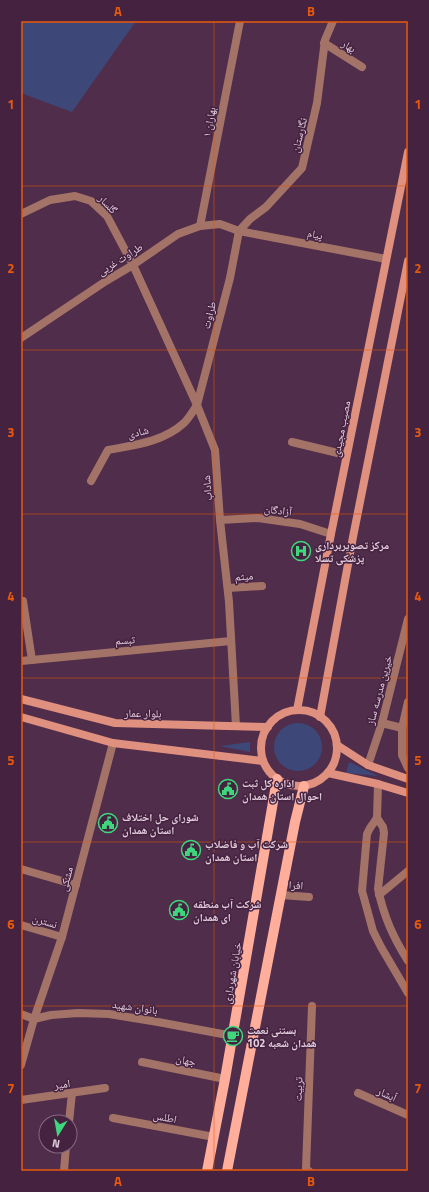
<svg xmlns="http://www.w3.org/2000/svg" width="429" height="1192" font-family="'Titillium Web','Noto Naskh Arabic',sans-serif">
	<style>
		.green { fill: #3d4879 }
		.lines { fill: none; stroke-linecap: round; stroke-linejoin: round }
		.minor { stroke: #a47368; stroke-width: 8 }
		.tertiary { stroke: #a47368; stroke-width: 8 }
		.secondary { stroke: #df907f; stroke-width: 8 }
		.primary { stroke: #ffae9c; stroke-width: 10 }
		.grid { fill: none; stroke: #e8590c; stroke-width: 1; stroke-opacity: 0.55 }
		.labels { text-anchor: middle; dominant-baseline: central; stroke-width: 3; stroke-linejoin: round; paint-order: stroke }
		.street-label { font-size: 11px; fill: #e4cedf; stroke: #452340 }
		.poi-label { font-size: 11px; font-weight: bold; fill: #e4cedf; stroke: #452340; text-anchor: start }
		.neatline { fill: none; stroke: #e8590c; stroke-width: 1.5 }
		.grid-label { font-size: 13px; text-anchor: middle; font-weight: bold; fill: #e8590c }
	</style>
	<rect width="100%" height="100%" fill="#502d4a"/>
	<g class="green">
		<path d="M21,21H136L72,112L21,93Z"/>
		<circle cx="298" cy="747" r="24"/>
		<path d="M250,742V752L220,746Z"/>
		<path d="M349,762L378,776L346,773Z"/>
	</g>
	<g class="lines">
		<g class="minor">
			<path d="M324,43L362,67"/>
			<path d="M21,214L50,200L75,196L91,201L107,216L133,265L197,405L215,450L220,520L229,602L236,726"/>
			<path d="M200,226L240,21"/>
			<path d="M239,231L250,219L266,207L302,168L317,103L325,40L333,21"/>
			<path d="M21,338L106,281L133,265L178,234L200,226L220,224L239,231L386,259"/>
			<path d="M292,442L346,455"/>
			<path d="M91,481L108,450C135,445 163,442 184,423C189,418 193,411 197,405L230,278L239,231"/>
			<path d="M220,520L258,518L300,524L331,534"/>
			<path d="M228,588L262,586"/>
			<path d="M23,601L32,660"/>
			<path d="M21,661L231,641"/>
			<path d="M377,818L370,828L367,834L362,891L364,898L373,931L381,947L408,993"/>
			<path d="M377,818L383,827L384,833L378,889C384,917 393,937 408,961"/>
			<path d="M377,818L378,784"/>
			<path d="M21,869L76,885"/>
			<path d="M281,895L309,897"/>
			<path d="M379,895L408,871"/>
			<path d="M21,925L62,937"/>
			<path d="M142,1062L225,1079"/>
			<path d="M21,1065L34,1019L62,937L113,743"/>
			<path d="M358,1093L408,1115"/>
			<path d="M21,1100L105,1088"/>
			<path d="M113,1118L214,1137"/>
			<path d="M69,1122L72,1093"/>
			<path d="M64,1171L66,1146"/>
			<path d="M309,1171L306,1169L312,1006"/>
		</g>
		<g class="tertiary">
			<path d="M408,702L402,728V755L408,768"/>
			<path d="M382,723L402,728"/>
			<path d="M368,765L382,723L408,619"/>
			<path d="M21,1014L34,1019L51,1015L78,1013L109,1014L158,1022L233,1036"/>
		</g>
		<g class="secondary">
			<path d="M21,699L115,723L268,727"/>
			<path d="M297,710L331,534L408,152"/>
			<circle cx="299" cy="748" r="38"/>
			<path d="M21,717L113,743L263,761"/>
			<path d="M320,717L353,537L408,261"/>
			<path d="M337,745L368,765L408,779"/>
			<path d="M328,773L378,784L408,793"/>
		</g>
		<g class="primary">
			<path d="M207,1171L225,1079L277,779"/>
			<path d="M227,1171L295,822L304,786"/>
		</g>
	</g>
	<path class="grid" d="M214,21V1171M21,186H408M21,350H408M21,514H408M21,678H408M21,842H408M21,1006H408"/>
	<defs>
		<symbol id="hospital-ring" viewBox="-11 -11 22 22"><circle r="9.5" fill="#452340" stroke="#3fd77d" stroke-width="1.5"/><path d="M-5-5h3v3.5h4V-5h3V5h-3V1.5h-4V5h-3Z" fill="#3fd77d"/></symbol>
		<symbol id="civic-ring" viewBox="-11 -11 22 22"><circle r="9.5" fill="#452340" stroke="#3fd77d" stroke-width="1.5"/><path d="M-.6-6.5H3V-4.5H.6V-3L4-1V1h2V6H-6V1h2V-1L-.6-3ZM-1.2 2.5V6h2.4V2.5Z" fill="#3fd77d"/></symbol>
		<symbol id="cafe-ring" viewBox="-11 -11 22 22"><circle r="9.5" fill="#452340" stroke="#3fd77d" stroke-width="1.5"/><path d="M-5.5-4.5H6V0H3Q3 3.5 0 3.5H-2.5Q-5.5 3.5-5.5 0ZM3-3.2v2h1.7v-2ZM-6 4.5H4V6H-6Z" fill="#3fd77d"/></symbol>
	</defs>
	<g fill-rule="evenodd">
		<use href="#hospital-ring" x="290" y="540" width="22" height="22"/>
		<use href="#civic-ring" x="217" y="778" width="22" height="22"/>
		<use href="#civic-ring" x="97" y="812" width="22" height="22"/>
		<use href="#civic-ring" x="180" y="839" width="22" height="22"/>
		<use href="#civic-ring" x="168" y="899" width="22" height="22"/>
		<use href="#cafe-ring" x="222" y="1025" width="22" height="22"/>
	</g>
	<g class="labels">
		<g class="street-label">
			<text transform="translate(349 46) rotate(32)">بهار</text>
			<text transform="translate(209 122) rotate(-79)">بهاران ۱</text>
			<text transform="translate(299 135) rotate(-76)">نگارستان</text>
			<text transform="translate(108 204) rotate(47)">گلسار</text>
			<text transform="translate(315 234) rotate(11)">پیام</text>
			<text transform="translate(120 259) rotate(-32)">طراوت غربی</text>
			<text transform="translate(209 315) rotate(-76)">طراوت</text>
			<text transform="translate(341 429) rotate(-79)">مصیب مجیدی</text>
			<text transform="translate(138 432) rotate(-14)">شادی</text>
			<text transform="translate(207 488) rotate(-94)">شاداب</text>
			<text transform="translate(278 510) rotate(7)">آزادگان</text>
			<text transform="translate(244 576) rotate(-4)">میثم</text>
			<text transform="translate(125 640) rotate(-5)">تبسم</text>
			<text transform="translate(379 690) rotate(-75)">خیرین مدرسه ساز</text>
			<text transform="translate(143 713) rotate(1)">بلوار عمار</text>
			<text transform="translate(66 879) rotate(-75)">مشکی</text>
			<text transform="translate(296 885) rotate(4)">افرا</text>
			<text transform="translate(45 921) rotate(17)">نسترن</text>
			<text transform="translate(232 973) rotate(-80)">خیابان شهرداری</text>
			<text transform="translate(135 1007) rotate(8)">بانوان شهید</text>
			<text transform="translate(186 1060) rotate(12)">جهان</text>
			<text transform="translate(62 1084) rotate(-8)">امیر</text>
			<text transform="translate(298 1089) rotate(-88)">تربیت</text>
			<text transform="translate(387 1094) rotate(24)">آبشار</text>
			<text transform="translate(165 1117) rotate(11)">اطلس</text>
		</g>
		<g class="poi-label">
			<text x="315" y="545">مرکز تصویربرداری<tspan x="315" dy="13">پزشکی تسلا</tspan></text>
			<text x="242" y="783">اداره کل ثبت<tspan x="242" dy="13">احوال استان همدان</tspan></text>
			<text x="122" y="817">شوراى حل اختلاف<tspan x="122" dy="13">استان همدان</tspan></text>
			<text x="205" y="844">شرکت آب و فاضلاب<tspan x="205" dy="13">استان همدان</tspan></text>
			<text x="193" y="904">شرکت آب منطقه<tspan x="193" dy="13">ای همدان</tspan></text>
			<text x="247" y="1030">بستنی نعمت<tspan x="247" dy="13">همدان شعبه 102</tspan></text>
		</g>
	</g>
	<rect width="429" height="1192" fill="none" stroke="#452340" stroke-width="44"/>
	<g transform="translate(58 1134) rotate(191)"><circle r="19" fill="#452340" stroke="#856780"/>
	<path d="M0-3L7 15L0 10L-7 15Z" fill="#3fd77d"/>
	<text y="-6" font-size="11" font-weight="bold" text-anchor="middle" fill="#e4cedf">N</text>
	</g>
	<rect x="22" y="22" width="385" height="1148" class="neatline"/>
	<g class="grid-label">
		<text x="118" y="16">A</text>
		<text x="311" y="16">B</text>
		<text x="11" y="109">1</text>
		<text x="418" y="109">1</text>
		<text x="11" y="273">2</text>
		<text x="418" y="273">2</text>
		<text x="11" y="437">3</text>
		<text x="418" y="437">3</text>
		<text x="11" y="601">4</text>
		<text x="418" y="601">4</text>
		<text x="11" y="765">5</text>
		<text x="418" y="765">5</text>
		<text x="11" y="929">6</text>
		<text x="418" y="929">6</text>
		<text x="11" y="1093">7</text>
		<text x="418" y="1093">7</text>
		<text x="118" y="1186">A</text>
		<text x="311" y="1186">B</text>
	</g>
</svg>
